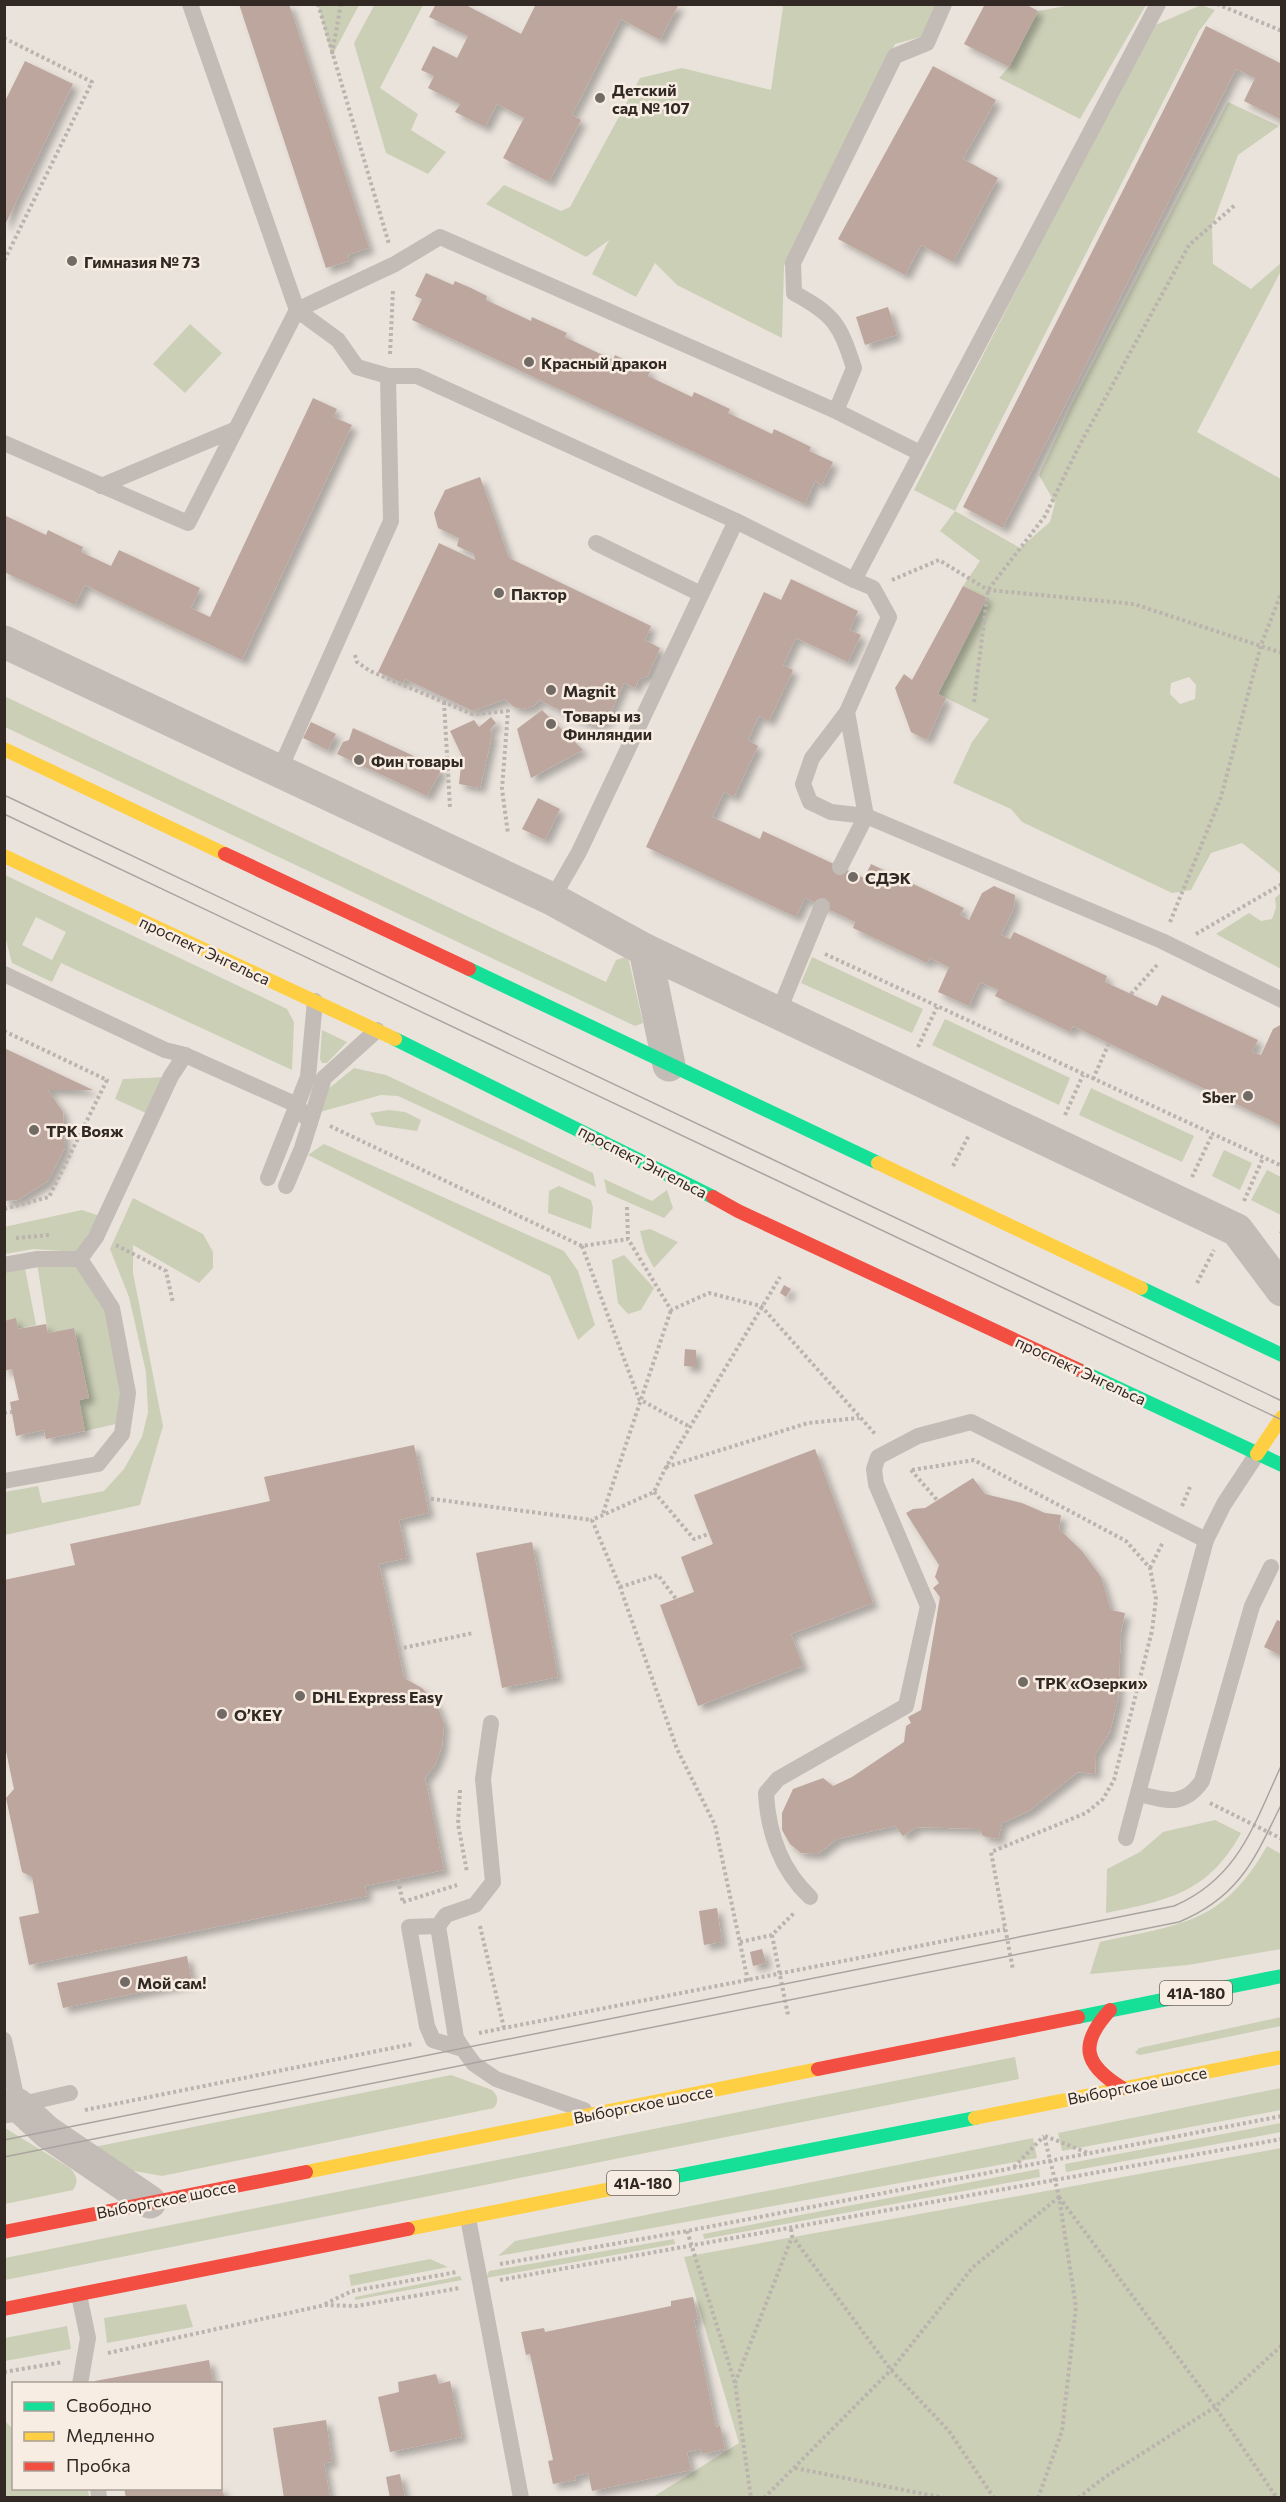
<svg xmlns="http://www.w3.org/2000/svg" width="1286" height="2502" font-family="Commissioner,sans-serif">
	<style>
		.green { fill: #cbcfb6; fill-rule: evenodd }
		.building { fill: #bda69e; filter: url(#shadow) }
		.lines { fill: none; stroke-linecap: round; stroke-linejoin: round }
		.path { stroke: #bbb3ae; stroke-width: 4; stroke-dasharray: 3 3; stroke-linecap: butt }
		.lane { stroke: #c2bbb6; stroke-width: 16 }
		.street { stroke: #c2bbb6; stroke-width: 33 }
		.fast { stroke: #16e098; stroke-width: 14 }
		.slow { stroke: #ffcf43; stroke-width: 14 }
		.jam { stroke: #f24e42; stroke-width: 14 }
		.tram { stroke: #aaa4a0; stroke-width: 1.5 }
		.poi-dot { fill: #726a65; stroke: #f8ede2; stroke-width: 2 }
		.labels { text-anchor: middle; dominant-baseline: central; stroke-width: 5; stroke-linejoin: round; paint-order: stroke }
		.shield { fill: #f8ede2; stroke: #6d645e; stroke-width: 1.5 }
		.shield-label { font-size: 15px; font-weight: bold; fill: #322925 }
		.poi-label { font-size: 16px; font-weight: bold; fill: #322925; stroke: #f8ede2; text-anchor: start }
		.street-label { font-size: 16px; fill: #322925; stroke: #f8ede2 }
	</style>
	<defs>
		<filter id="shadow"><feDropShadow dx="5.5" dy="5.5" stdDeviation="3" flood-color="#0004"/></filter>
	</defs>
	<rect width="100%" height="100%" fill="#eae3dc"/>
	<g class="green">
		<path d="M375,4L423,5L380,88L418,114L411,130L446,152L428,174L386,153L354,43Z"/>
		<path d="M318,5H359L332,56Z"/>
		<path d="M780,5H938L924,36L895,44L784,266L782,338L677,285L655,263L636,297L592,274L609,240L586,257L486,204L504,185L561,211L570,207L640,78L682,68L771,90L783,7Z"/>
		<path d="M1071,5H1146L1080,119L999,78L1009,67L1038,11Z"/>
		<path d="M1201,5L1215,10L1199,31L955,511L1020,548L1050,522L1055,503L1039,475L1072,404L1228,102L1279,126L1238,155L1212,226L1213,264L1251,289L1281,263V271L1197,432L1281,479V874L1242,843L1211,853L1191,890L1172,893L1022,822L1011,809L953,783L972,742L989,719L938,694L986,599L963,586L980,561L940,531L955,511L914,490L1151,27ZM1189,677L1196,685L1195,699L1180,704L1170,694L1171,683Z"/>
		<path d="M190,324L222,353L185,393L153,364Z"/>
		<path d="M4,696L606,982L616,960L625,957L629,961L643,1023L635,1026L5,727Z"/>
		<path d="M5,875L287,1009L294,1022L292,1070L61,963L52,982L12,963L5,936ZM36,917L66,932L52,960L22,945Z"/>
		<path d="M1281,893V969L1216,934L1249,913L1261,921L1272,919L1276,908L1275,898Z"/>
		<path d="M812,957L923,1009L912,1033L801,983Z"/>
		<path d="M945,1019L1070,1078L1059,1105L932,1045Z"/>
		<path d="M322,1030L347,1042L327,1063H322L320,1059Z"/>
		<path d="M354,1068L386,1075L593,1173L596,1187L398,1096L381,1095L320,1112L328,1089Z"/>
		<path d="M167,1077L148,1114L115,1099L123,1079Z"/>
		<path d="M1091,1088L1194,1136L1182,1162L1079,1115Z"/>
		<path d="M389,1110L405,1112L421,1120L417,1131L376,1125L370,1113Z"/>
		<path d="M324,1144L564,1251L578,1271L595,1325L578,1340L550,1276L308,1155Z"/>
		<path d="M1224,1150L1252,1163L1240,1190L1212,1176Z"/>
		<path d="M1267,1170L1281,1177V1215L1251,1200Z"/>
		<path d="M604,1179L652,1201L667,1190L673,1208L664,1218L607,1193Z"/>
		<path d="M559,1186L591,1200L593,1208L591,1229L548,1213L549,1191Z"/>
		<path d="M133,1198L203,1234L213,1252V1268L199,1283L133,1245V1273L163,1426L140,1505L5,1535V1492L38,1486L42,1503L104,1491L124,1469L142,1437L148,1412L146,1372L129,1297L110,1249Z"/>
		<path d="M82,1210L100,1216L76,1252L33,1249L5,1254L4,1227Z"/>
		<path d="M650,1229L678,1242L654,1268L645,1251L640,1231Z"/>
		<path d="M624,1255L654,1288L641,1310L628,1314L618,1303L612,1260Z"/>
		<path d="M37,1263L78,1264L108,1309L123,1392L116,1424L85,1431L79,1400L89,1398L74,1328L48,1333Z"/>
		<path d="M25,1268L36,1325L18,1329L15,1319L5,1321L4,1273Z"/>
		<path d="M1215,1820L1241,1833C1208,1893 1169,1900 1106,1913L1107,1869L1140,1852L1163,1832Z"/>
		<path d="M1267,1846L1281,1854V1949L1188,1965L1090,1974L1100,1942C1181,1924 1223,1924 1267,1846Z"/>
		<path d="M1281,2017V2026L1140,2055L1135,2053L1139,2048Z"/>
		<path d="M1015,2057L1019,2079L5,2280V2258Z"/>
		<path d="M451,2075L492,2090C498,2096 499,2100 494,2108L162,2176L129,2170L94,2147Z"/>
		<path d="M1281,2088V2110L1062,2151L1058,2133Z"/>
		<path d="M1281,2123V2132L1066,2172L1065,2164Z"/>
		<path d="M5,2128L70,2168C77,2176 79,2181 73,2190L5,2204Z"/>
		<path d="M1033,2138L1037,2158L498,2256L515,2241Z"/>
		<path d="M1281,2148V2497H653L739,2443L684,2257Z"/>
		<path d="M1039,2169L1040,2177L704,2239L703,2234Z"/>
		<path d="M674,2239L675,2244L486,2278L489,2271Z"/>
		<path d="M430,2259L448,2267L351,2286L349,2275Z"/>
		<path d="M460,2276L462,2280L355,2300V2297Z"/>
		<path d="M186,2304L193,2327L107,2343L104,2318Z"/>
		<path d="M67,2326L71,2349L5,2361V2338Z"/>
		<path d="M5,2421L13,2429L14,2488L88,2489L89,2497H5Z"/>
	</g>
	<g class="building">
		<path d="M239,4H289L369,248L348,255L349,261L326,268Z"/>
		<path d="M436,4H464L521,34L536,4H679L660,40L621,19L572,115L581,120L549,182L503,158L524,118L497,104L485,127L455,112L460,104L428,88L434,76L421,70L433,46L457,58L468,36L429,17Z"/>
		<path d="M985,4H1025L1038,11L1009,67L964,44Z"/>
		<path d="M1206,26L1282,64V120L1244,101L1255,78L1236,69L1003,528L963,507Z"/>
		<path d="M25,61L73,84L4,227V103Z"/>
		<path d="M933,66L996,100L963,159L998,178L953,262L921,245L905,275L838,239Z"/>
		<path d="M426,273L453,285L455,281L471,288L487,296L486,300L531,321L532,317L567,333L565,337L613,360L615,355L632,363L650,371L648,376L692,397L694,392L713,401L730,409L728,413L772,434L774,429L811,447L809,451L833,462L822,485L815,481L805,504L412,320L422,299L415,296Z"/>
		<path d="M888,307L897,335L865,345L856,317Z"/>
		<path d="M313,398L337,409L333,417L352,425L242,660L85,585L75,605L4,572V515L46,535L48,530L66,539L83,547L81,552L111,566L119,550L200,588L191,608L210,617Z"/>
		<path d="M480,477L509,558L651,626L645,640L660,648L648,676L639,679L635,688L624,683L607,721L593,726L539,700L534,706L522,709L514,707L505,699L473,711L405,679L403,683L378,672L439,543L475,560L474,554L457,546L459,538L438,528L434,513L445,490Z"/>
		<path d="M791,579L858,611L850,630L861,635L848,662L796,638L783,665L793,670L769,721L759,716L748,740L758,746L734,797L724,792L712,817L760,839L763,831L864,878L871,864L964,908L960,915L969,920L982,893L994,886L1015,895L1014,908L1001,935L1010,939L1014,932L1107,976L1105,982L1157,1006L1162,995L1258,1040L1252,1052L1261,1055L1273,1029L1282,1024V1126L1073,1026L1070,1032L995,996L998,990L980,982L969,1006L938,992L949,967L930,958L927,963L853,928L855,922L805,898L796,917L646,847L764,592L781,600Z"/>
		<path d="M963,586L987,598L938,694L946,698L927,740L911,732L895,688L904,674L912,680Z"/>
		<path d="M542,710L583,750L531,778L517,729Z"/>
		<path d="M491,717L496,723L490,730L492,736L480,788L459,784L462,756L450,731L474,720L479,727Z"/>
		<path d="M311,722L336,734L328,750L303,738Z"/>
		<path d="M353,728L442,769L427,796L337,754L343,742L349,740Z"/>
		<path d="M538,798L560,809L545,840L522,829Z"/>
		<path d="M4,1048L93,1090H48L63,1112L65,1148L48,1181L18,1200L4,1201Z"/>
		<path d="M784,1285L791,1289L786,1297L780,1293Z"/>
		<path d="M16,1318L18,1329L46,1324L48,1333L74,1328L89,1398L79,1400L85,1431L46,1439L44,1430L16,1436L10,1402L19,1400L12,1369L4,1371V1321Z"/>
		<path d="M685,1349L696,1350V1367L684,1366Z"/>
		<path d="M414,1445L429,1513L399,1520L407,1558L379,1564L404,1678L422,1688L436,1703L444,1724L442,1747L435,1765L425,1778L444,1870L365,1886L367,1896L29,1965L19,1917L39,1913L32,1877L22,1872L6,1798L14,1789L4,1742V1580L75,1565L70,1544L270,1501L264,1477Z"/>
		<path d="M815,1449L873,1603L791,1634L803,1666L698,1706L660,1605L694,1592L681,1557L713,1544L694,1495Z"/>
		<path d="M973,1478L985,1494L1022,1503L1045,1513L1061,1515L1059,1529L1082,1551L1101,1577L1111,1610L1125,1613L1121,1632L1118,1699L1110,1732L1096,1753L1095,1774L1078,1772L1029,1811L1002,1823L998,1839L983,1836L979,1829L917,1827L903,1836L895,1826L837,1839L818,1854L801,1853L790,1844L782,1830V1813L793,1789L823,1778L833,1786L852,1777L904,1742L906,1726L911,1723L908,1717L921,1710L940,1597L933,1588L939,1583L935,1577L939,1565L906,1513L913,1509L925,1508Z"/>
		<path d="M532,1542L558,1677L502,1688L476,1553Z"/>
		<path d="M1277,1620L1282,1622V1656L1264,1647Z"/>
		<path d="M717,1908L722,1942L704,1945L699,1911Z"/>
		<path d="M762,1949L766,1963L753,1966L750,1952Z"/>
		<path d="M187,1956L192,1982L63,2008L57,1983Z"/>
		<path d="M693,2297L698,2319L694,2320L716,2427L720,2426L725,2449L702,2454L701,2449L687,2452L691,2470L592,2491L588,2473L575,2476L576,2480L553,2484L548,2461L553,2460L530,2354L526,2355L521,2332L544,2328L545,2332L671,2306V2301Z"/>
		<path d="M209,2360L213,2384H96L95,2381Z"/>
		<path d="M436,2374L439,2384L450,2381L462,2437L390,2452L378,2397L399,2392L398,2382Z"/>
		<path d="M326,2420L332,2462L324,2463L330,2498H284L273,2428Z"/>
		<path d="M400,2474L405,2498H390L386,2477Z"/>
		<path d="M220,2484L225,2498H126L124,2488H220Z"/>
	</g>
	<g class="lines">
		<g class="path">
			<path d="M318,4L389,244"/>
			<path d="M1217,4L1282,31"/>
			<path d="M4,38L92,82L4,261"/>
			<path d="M332,54L341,4"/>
			<path d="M390,354L393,290"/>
			<path d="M892,580L939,560L988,590L1134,604L1282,653"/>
			<path d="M355,655L357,662L370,671L472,714L508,711L502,789L508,834"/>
			<path d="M444,702L450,807"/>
			<path d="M974,702L988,590L1045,516L1078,448L1189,245L1235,205"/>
			<path d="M1170,922L1221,797L1261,645L1282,591"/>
			<path d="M1196,934L1282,884"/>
			<path d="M825,954L1282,1166"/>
			<path d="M1131,994L1158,964"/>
			<path d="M4,1031L107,1080L49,1197L4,1209"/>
			<path d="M918,1047L937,1007"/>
			<path d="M1093,1079L1109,1043"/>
			<path d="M1065,1115L1083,1075"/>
			<path d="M330,1126L582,1246L628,1239"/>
			<path d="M953,1166L969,1135"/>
			<path d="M1192,1177L1212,1135"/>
			<path d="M1244,1201L1263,1158"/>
			<path d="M627,1207L628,1239L671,1310L709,1293L761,1306L876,1435"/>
			<path d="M1280,1231L1282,1232"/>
			<path d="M16,1238L50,1235"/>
			<path d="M116,1245L166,1271L173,1303"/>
			<path d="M582,1246L639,1399L690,1427"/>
			<path d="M1197,1283L1214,1250"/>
			<path d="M4,1413L12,1412"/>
			<path d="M666,1467L808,1423L859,1418"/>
			<path d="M911,1470L937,1500"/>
			<path d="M912,1470L974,1460L1126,1541L1150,1568L1156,1599L1152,1631L1114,1780L1103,1799L1086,1813L991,1852L1013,1970"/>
			<path d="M654,1492L694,1539L708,1534"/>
			<path d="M425,1498L592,1520"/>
			<path d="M1182,1506L1190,1487"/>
			<path d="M603,1513L671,1310"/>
			<path d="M1150,1568L1163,1542"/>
			<path d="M620,1587L658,1575L676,1599"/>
			<path d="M398,1649L473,1633"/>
			<path d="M460,1790L458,1824L467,1872"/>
			<path d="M1210,1803L1282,1839"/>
			<path d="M398,1880L403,1903"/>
			<path d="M403,1902L457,1885"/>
			<path d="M480,1926L504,2028"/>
			<path d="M772,1935L788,2015"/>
			<path d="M740,1942L772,1935L794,1913"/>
			<path d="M748,1981L715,1825L677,1749L620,1587L592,1520L654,1492L666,1467L780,1277"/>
			<path d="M479,2033L1005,1929"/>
			<path d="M85,2110L412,2044"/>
			<path d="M1045,2136L1088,2153"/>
			<path d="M1014,2167L1044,2136"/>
			<path d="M1059,2197L1215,2407L1277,2498"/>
			<path d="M791,2229L792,2236L891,2370L949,2431L994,2498"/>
			<path d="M687,2231L735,2383L751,2498"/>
			<path d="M500,2264L687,2231L1282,2116"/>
			<path d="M500,2280L1282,2139"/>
			<path d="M325,2304L352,2291L457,2272"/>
			<path d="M108,2353L325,2305L356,2306L460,2288"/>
			<path d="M4,2372L63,2362"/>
			<path d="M735,2383L792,2237"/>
			<path d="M795,2468L944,2498"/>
			<path d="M764,2498L891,2370L973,2267L1059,2197"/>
			<path d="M1038,2498L1062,2431L1076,2307L1059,2197L1044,2135"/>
			<path d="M1078,2498L1105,2477L1215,2407L1282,2345"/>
		</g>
		<g class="lane">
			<path d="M190,4L297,310L338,340L357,367L388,376L391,521L279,771"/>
			<path d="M388,376H417L736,521L854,580"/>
			<path d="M4,443L188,523L297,310L395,264L440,237L836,411"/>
			<path d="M920,453L836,411L854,368C840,325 835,315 794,293L793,263L895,56L927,43L944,4"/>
			<path d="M101,486L236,429"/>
			<path d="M596,543L701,594"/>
			<path d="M847,712L812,758L803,784L810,802L831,812L866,816L1162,941L1282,1000"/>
			<path d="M840,867L866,816L847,712L889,617L873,588L854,580L1158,4"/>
			<path d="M552,899L579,852L736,521"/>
			<path d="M4,974L165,1050L185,1055L297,1105L310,1123"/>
			<path d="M778,1013L822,906"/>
			<path d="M268,1178L308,1077L315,1001"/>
			<path d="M286,1186L302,1148L324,1078L377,1030"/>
			<path d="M80,1259L96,1237L171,1076L185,1055"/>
			<path d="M4,1265L38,1259H80"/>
			<path d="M4,1481L98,1464L122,1434L128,1393L112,1308L80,1259"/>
			<path d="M491,1723L483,1779L493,1882L475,1905L446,1915L438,1926L409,1927L427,2026L433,2040L463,2049L474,2064L496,2079L584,2110"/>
			<path d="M1139,1794C1167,1801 1184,1807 1202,1781L1252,1606L1271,1567"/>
			<path d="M1126,1838L1206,1540L1224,1504L1257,1454"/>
			<path d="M810,1897C781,1870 768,1832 766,1793L778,1779L906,1706L928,1606L876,1484L874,1469L878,1457L918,1436L971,1422L1206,1540"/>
			<path d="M438,1926L456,2038L463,2049"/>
			<path d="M4,2040L18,2105L70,2093"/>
			<path d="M468,2218L521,2498"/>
			<path d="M79,2295L88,2338L80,2384"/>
			<path d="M98,2488L99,2498"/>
		</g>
		<g class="street">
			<path d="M4,642L552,899L645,950L1237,1230L1282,1290"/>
			<path d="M645,950L669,1065"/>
			<path d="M4,2107L18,2105L47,2132L150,2202"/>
		</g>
		<g class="fast">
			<path d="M469,969L878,1163"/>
			<path d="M395,1039L713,1197"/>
			<path d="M1141,1288L1282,1355"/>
			<path d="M1079,1370L1282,1465"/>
			<path d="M1078,2017L1282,1976"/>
			<path d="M646,2182L975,2118"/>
		</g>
		<g class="slow">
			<path d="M4,749L225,854"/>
			<path d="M4,856L395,1039"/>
			<path d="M878,1163L1141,1288"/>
			<path d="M1257,1454L1282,1417"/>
			<path d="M975,2118L1282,2057"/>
			<path d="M306,2172L818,2069"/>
			<path d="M408,2229L646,2182"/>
		</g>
		<g class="jam">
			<path d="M225,854L469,969"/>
			<path d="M713,1197L738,1211L1079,1370"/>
			<path d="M1110,2010C1079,2044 1083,2064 1122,2088"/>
			<path d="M818,2069L1078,2017"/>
			<path d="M4,2232L306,2172"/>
			<path d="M4,2309L408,2229"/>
		</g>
		<g class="tram">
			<path d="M4,795L1282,1401"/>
			<path d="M4,814L1282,1420"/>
			<path d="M4,2140L1174,1906C1239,1878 1254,1824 1282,1764"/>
			<path d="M4,2157L1179,1922C1240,1897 1255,1858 1282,1803"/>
		</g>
	</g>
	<g class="poi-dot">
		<circle cx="600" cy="98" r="6"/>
		<circle cx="72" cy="261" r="6"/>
		<circle cx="529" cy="362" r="6"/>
		<circle cx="499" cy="593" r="6"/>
		<circle cx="551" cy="690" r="6"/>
		<circle cx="551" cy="724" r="6"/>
		<circle cx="359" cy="760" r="6"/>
		<circle cx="853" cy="877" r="6"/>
		<circle cx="1248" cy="1096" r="6"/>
		<circle cx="34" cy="1130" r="6"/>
		<circle cx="1023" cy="1682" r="6"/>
		<circle cx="300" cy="1696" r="6"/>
		<circle cx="222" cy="1714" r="6"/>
		<circle cx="125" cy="1982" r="6"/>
	</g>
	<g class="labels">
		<g class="shield">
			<rect x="1160" y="1981" width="72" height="24" rx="4.5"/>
			<rect x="607" y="2171" width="72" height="24" rx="4.5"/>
		</g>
		<g class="shield-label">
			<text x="1196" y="1993">41А-180</text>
			<text x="643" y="2183">41А-180</text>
		</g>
		<g class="poi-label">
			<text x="612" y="89">Детский<tspan x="612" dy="18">сад № 107</tspan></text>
			<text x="84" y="261">Гимназия № 73</text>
			<text x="541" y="362">Красный дракон</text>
			<text x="511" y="593">Пактор</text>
			<text x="563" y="690">Magnit</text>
			<text x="563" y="715">Товары из<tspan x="563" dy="18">Финляндии</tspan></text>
			<text x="371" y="760">Фин товары</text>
			<text x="865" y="877">СДЭК</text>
			<text x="1236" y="1096" text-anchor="end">Sber</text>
			<text x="46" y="1130">ТРК Вояж</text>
			<text x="1035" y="1682">ТРК «Озерки»</text>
			<text x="312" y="1696">DHL Express Easy</text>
			<text x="234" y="1714">O’KEY</text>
			<text x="137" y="1982">Мой сам!</text>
		</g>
		<g class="street-label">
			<text transform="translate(205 950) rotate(25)">проспект Энгельса</text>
			<text transform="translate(643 1161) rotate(27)">проспект Энгельса</text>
			<text transform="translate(1081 1370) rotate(25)">проспект Энгельса</text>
			<text transform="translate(1137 2085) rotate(-11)">Выборгское шоссе</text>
			<text transform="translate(643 2104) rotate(-11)">Выборгское шоссе</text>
			<text transform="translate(166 2199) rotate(-11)">Выборгское шоссе</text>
		</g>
	</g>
	<rect width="1286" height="2502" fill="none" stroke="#322925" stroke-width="12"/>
	<rect x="12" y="2382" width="210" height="108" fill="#f8ede2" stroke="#a99f96" stroke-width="1.5"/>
	<rect x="24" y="2402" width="30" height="9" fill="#16e098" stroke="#a99f96" stroke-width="1.5"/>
	<text x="66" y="2412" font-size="18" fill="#322925">Свободно</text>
	<rect x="24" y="2432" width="30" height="9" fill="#ffcf43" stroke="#a99f96" stroke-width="1.5"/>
	<text x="66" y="2442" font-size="18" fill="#322925">Медленно</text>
	<rect x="24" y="2462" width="30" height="9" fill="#f24e42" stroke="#a99f96" stroke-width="1.5"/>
	<text x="66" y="2472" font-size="18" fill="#322925">Пробка</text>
</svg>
